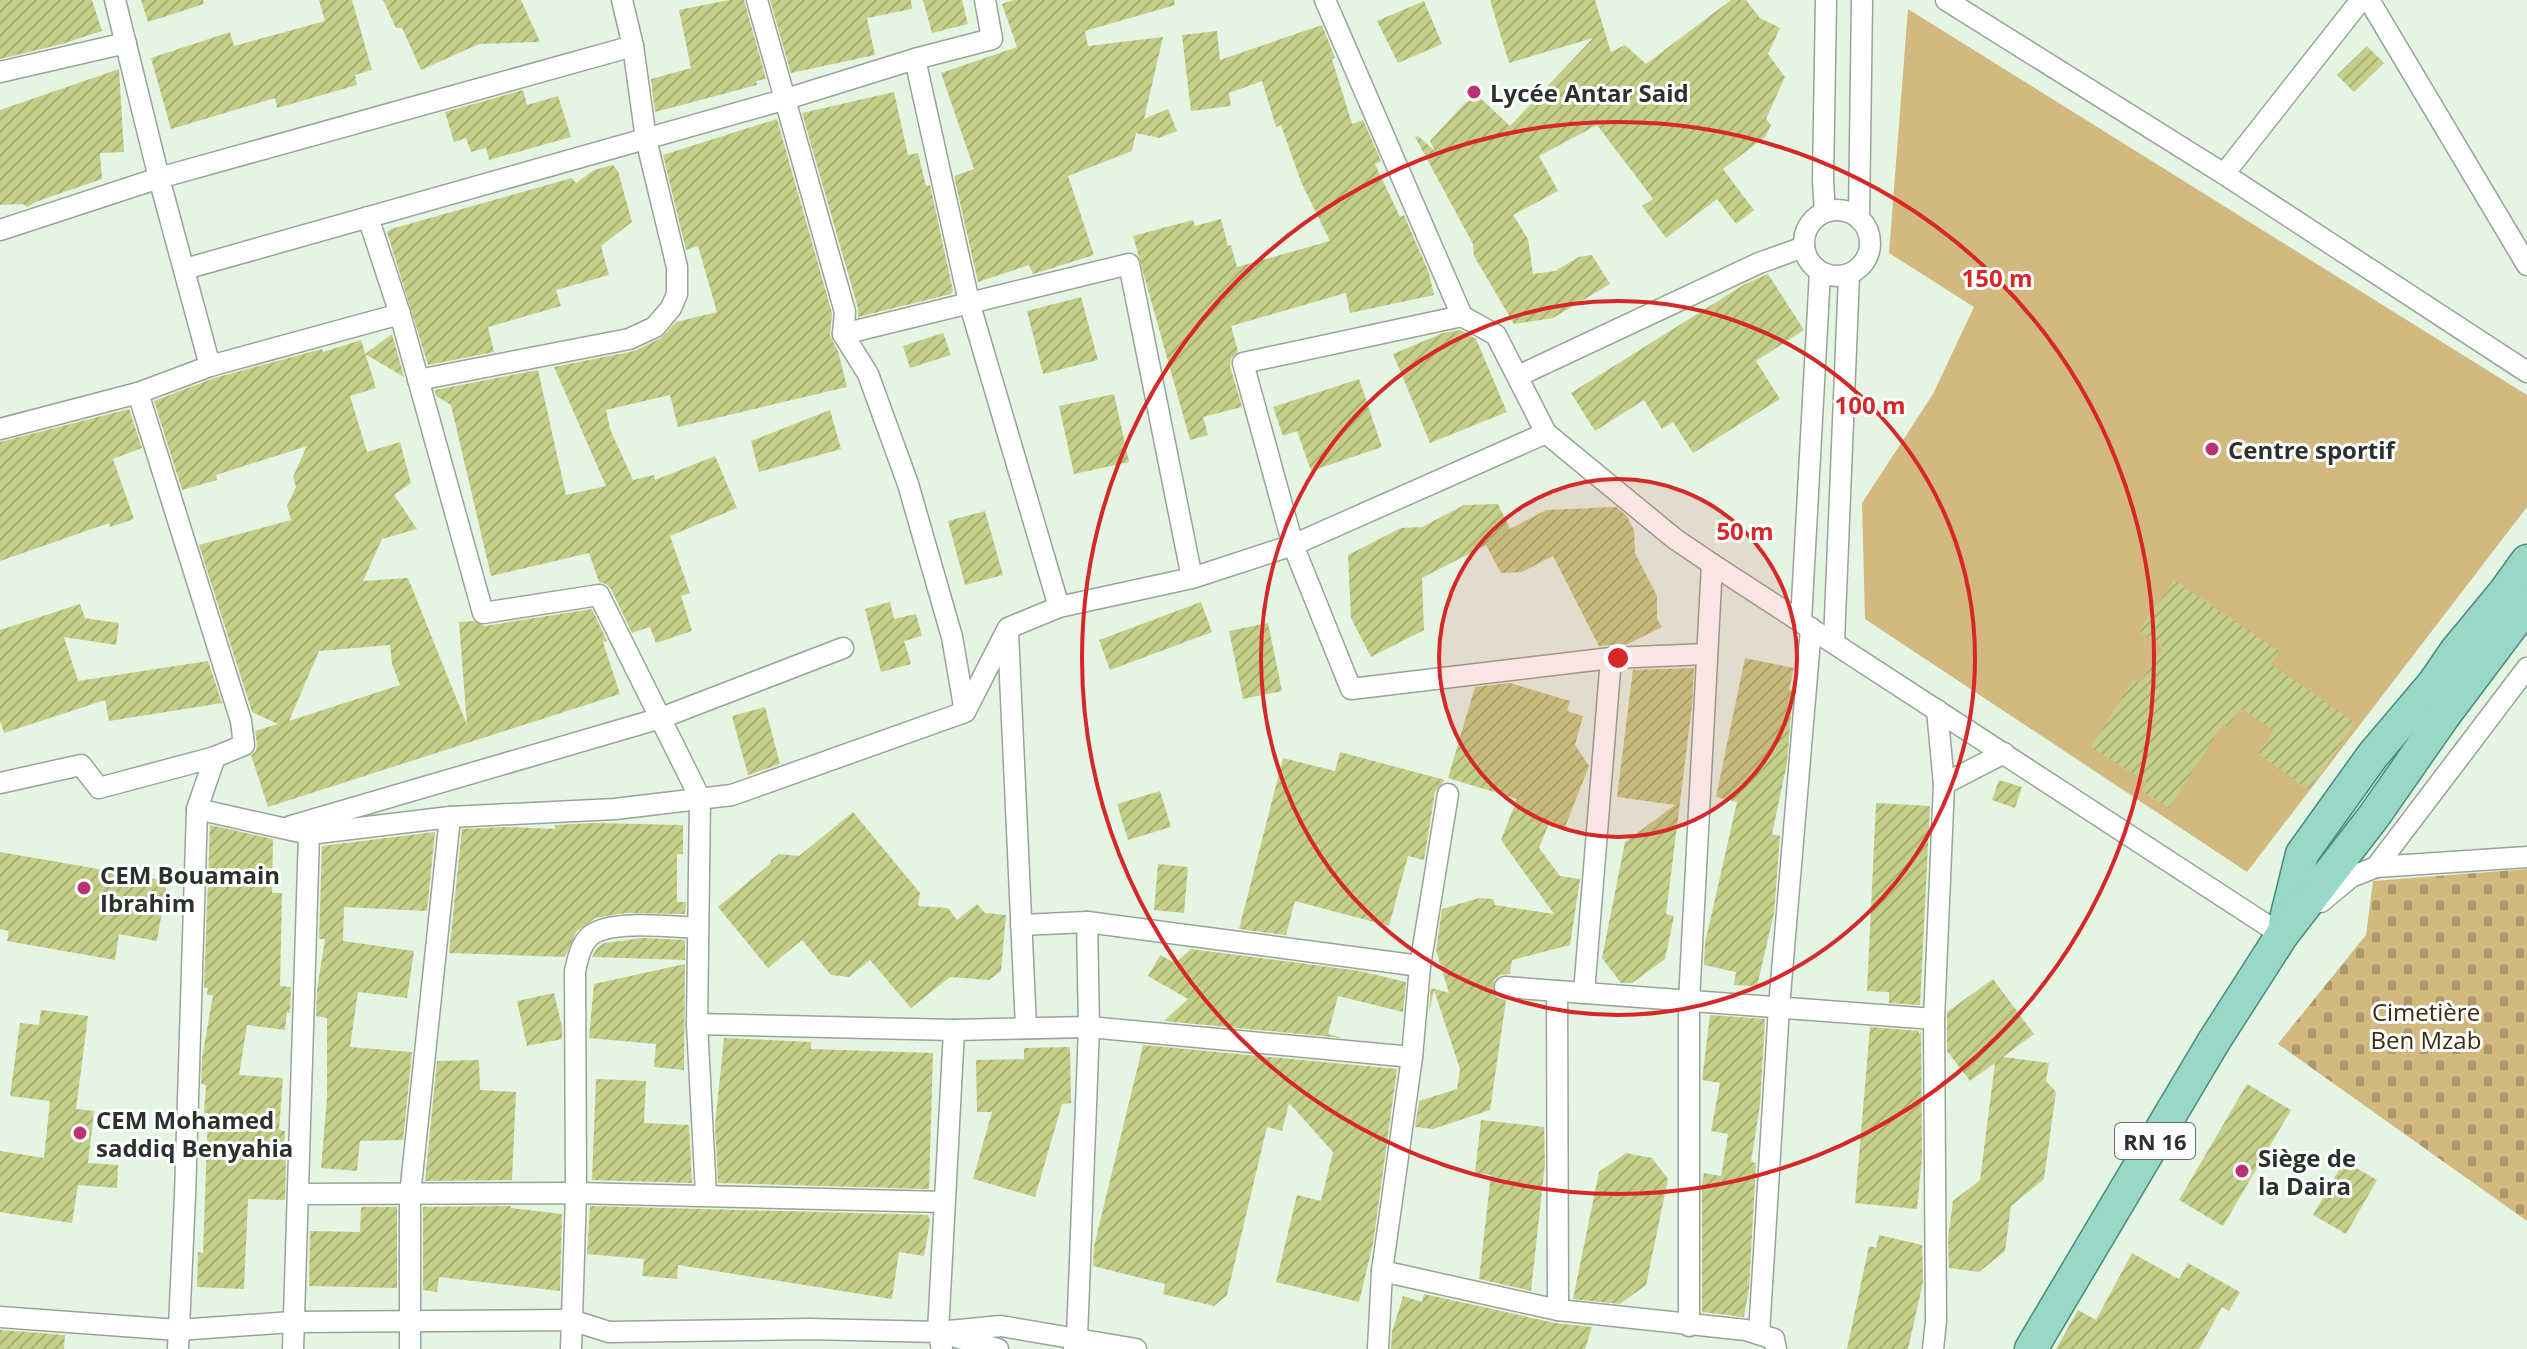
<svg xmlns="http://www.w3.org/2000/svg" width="2527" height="1349" font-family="'Open Sans',sans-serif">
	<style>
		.cemetery { fill: url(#cemetery-stones) }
		.pitch { fill: #d3b980 }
		.building { fill: url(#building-hatch); fill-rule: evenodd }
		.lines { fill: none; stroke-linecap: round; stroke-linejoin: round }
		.minor-casing { stroke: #96a595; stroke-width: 23 }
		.primary-casing { stroke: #468d79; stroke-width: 35 }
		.minor { stroke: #fff; stroke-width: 20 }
		.primary { stroke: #99d8c8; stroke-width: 32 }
		.ring { fill: none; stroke: #d62828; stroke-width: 4 }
		.poi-dot { fill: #bb3270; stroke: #fff; stroke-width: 3 }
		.labels { text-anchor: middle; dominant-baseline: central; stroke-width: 6; stroke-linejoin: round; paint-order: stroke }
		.shield { fill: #fff; stroke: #6b6f6b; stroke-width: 2 }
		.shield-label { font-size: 22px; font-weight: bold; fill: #2b312b }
		.poi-label { font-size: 24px; font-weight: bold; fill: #2b312b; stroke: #fff; text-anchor: start }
		.park-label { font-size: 24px; fill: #3a2d0e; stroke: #fff }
		.centre { fill: #d62828; stroke: #fff; stroke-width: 4 }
		.ring-label { font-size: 24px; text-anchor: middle; font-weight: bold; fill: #d62828; stroke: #fff; stroke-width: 6; stroke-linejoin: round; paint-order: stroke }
	</style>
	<defs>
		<pattern id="cemetery-stones" width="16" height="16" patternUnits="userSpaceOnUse" patternTransform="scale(2)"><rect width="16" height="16" fill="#d3b980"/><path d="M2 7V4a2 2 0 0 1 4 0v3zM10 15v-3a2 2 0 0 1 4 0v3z" fill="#ab9769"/></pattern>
		<pattern id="building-hatch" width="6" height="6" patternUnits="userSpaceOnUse" patternTransform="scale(2)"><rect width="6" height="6" fill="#c5cf89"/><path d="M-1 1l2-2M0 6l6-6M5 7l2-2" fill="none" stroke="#a9b276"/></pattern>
	</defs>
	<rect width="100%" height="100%" fill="#e5f5e4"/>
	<path class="cemetery" d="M2527,869V1221L2278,1044L2366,935L2373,881Z"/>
	<path class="pitch" d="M1908,9L2527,395V507L2247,872L1865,619L1862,503L1933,394L1974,307L1889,253Z"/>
	<g class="building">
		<path d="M0,0H92L102,31L62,44L0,59Z"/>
		<path d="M141,0H203L204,4L148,22Z"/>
		<path d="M319,0H352L372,70L355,75L357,85L277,108L275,98L171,129L151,58L230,32L234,46L325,21Z"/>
		<path d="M383,0H521L540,42L479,44L421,70L402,28H396Z"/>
		<path d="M729,0H744L766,79L756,81L757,85L655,112L651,79L691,68L679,10Z"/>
		<path d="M770,0H911L912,9L867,18L875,55L791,73Z"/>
		<path d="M923,0H962L968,24L932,33Z"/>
		<path d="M1013,0H1174L1175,5L1085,31L1088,46L1163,37L1144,119L1168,109L1177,131L1159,138L1136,133L1132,151L1068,176L1094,255L1033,274L1029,265L978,282L954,176L974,169L941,73L1017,47L1002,4Z"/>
		<path d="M1490,0H1595L1611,52L1625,45L1646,64L1731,0H1746L1760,18L1780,28L1768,54L1785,77L1766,119L1771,125L1765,137L1723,169L1754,210L1736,224L1717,199L1666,238L1642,206L1653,199L1597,125L1539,156L1558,191L1513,215L1528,239L1533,274L1555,271L1579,257L1592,255L1610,284L1553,318L1514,324L1474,256L1473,244L1415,137L1418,136L1435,151L1430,141L1465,103L1478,96L1510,126L1593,38L1509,63Z"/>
		<path d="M1424,1L1442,44L1398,63L1377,21Z"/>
		<path d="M1322,25L1335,58L1332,59L1352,124L1363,120L1381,161L1375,164L1400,217L1404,215L1429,273L1434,295L1350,313L1346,293L1231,326L1238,351L1231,359L1230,366L1242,407L1203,417L1208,435L1190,440L1133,236L1193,220L1195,226L1221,219L1228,246L1231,245L1237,267L1330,241L1301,182L1281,125L1276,127L1262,81L1229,93L1231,106L1191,111L1182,35L1217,31L1220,60Z"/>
		<path d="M2367,46L2384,63L2354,92L2337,75Z"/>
		<path d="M119,69L124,152L100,153L102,179L38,201L27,207L23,204L0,205V110Z"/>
		<path d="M523,90L527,105L558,96L571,137L489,160L486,148L471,152L466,138L454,142L445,112Z"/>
		<path d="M894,92L908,155L918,153L926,186L930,185L953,291L951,294L858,317V308L802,113Z"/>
		<path d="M777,119L832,313L830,336L838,351L847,387L678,427L670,395L606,410L610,429L633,480L654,475L655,480L715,456L737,508L670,536L690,593L681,596L692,631L656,643L650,627L632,633L611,589L606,584L599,582L589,553L491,576L451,405L436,396L435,390L538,370L566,495L606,486L554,367L634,351L661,338L676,322L717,312L698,246L686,250L663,155Z"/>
		<path d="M613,165L618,171L632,222L601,246L609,275L556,290L561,306L488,327L494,352L428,365L387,232L391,229L572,178L576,183L594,170Z"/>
		<path d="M1768,274L1804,330L1756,361L1780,399L1693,453L1673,422L1662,429L1644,400L1595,431L1571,393L1745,284Z"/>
		<path d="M1081,297L1098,360L1043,374L1027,311Z"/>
		<path d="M1460,330L1476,339L1507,412L1430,443L1393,354L1443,333Z"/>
		<path d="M943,333L951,355L910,368L903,346Z"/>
		<path d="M392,334L404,377L365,354Z"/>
		<path d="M361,340L376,388L350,396L367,452L400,442L411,483L394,495L417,529L382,539L363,581L408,578L467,725L459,622L473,621L485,626L592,609L607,641L603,642L620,694L268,807L251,755L256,751L257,744L255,731L278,724L252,712L199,545L291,520L287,506L296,487L293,477L307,446L216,475L217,480L182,490L154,401L214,378L322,349L323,352ZM390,645L392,664L400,685L289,721L319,651Z"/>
		<path d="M1359,379L1382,447L1311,471L1297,431L1283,436L1273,407Z"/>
		<path d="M1114,394L1129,462L1074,474L1059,406Z"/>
		<path d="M129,409L142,448L113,459L134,519L110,527L109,523L0,561V442Z"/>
		<path d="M830,410L841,449L759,472L751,441Z"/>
		<path d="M1498,504L1510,529L1546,510L1616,507L1626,515L1634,530L1635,553L1657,596V619L1662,627L1628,644L1599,646L1553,556L1522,572L1501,573L1486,545L1422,578L1424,630L1371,657L1351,618L1348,555L1401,528L1422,527L1464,505Z"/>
		<path d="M985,511L1003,575L965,585L948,521Z"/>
		<path d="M2174,580L2279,651L2271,664L2355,723L2309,790L2258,754L2274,731L2241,708L2228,727L2223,724L2169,808L2142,791L2148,783L2091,747L2133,680L2139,683L2164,647L2139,631Z"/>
		<path d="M890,602L894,619L916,614L922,636L904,641L911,664L881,672L865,609Z"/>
		<path d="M1201,602L1212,632L1110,670L1099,640Z"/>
		<path d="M80,604L85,618L119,623L116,645L64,637L78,681L208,661L222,703L109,721L105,700L4,733L0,721V630Z"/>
		<path d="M1268,623L1282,691L1243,699L1229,631Z"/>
		<path d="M1745,658L1794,668L1789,690H1793L1787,763L1772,834L1780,836L1774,913L1757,986L1734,985L1736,972L1704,965L1705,943L1737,802L1716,797Z"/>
		<path d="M1694,668L1692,706L1666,914L1674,916L1665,959L1632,983H1621L1602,958L1625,842L1675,805L1617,797L1633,670Z"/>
		<path d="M1510,683L1570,701L1567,711L1583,716L1575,745L1589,766L1565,827L1550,821L1539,848L1560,876L1580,879L1570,945L1512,960L1510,974L1500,975L1494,980V993L1498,998L1506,1000L1490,1110L1433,1129L1415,1127L1419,1101L1457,1089L1460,1069L1434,990L1429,1012L1431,988L1449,993L1436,950L1442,909L1479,898L1493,899L1495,905L1554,914L1501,840L1517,799L1448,778L1475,687Z"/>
		<path d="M765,707L780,764L748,775L732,716Z"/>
		<path d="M1340,752L1445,780L1435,792L1424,860L1408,856L1389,926L1295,901L1286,935L1239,929L1283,758L1335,771Z"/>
		<path d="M1999,780L2022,787L2015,808L1992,800Z"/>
		<path d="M1160,791L1171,827L1128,840L1117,804Z"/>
		<path d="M1876,803L1930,806L1920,1005L1889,1003V992L1867,991Z"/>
		<path d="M853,812L920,893L918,906L948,908L957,920L977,904L985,913L1006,915L1001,971L989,980L950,977L911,1008L870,960L849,977L831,975L802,940L768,968L718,907L770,864L771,860L779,854L799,856Z"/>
		<path d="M595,823L683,825V854H677V902H686L685,914L625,913L595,918L576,932L565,957L449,953L462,829L507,827L555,829V825Z"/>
		<path d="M210,825L273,839L272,893H282L280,986L291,987L290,1013L287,1012L285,1030L247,1025L239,1075L283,1078L279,1130L285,1131L284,1152H286L285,1200L248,1199L244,1289L197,1287L198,1252L203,1253L208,1113H204L206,1085L201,1084L202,1058L213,995H207L208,988H204Z"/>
		<path d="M435,832L427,911L344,907L343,941L414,951L407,998L358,992L350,1047L412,1052L403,1140L360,1141L357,1171L321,1168L327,1097V1018L316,1016L317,990L325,939H319L322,846Z"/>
		<path d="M0,852L167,881L157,941L119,934L115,960L7,941L9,931L0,929Z"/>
		<path d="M1158,864L1188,867L1184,913L1154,910Z"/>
		<path d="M642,938L685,940V960L592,957L597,948L604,943Z"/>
		<path d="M1191,949L1360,971L1406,982L1403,1012L1338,996L1328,1034L1343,1038L1164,1021L1188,999L1148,976L1160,955L1175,963Z"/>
		<path d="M685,964L684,1070L654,1067L656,1044L589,1038L594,984Z"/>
		<path d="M1993,979L2034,1034L2003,1057L2049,1063L2046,1081L2056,1092L2044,1179L2011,1206L2005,1251L1979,1272L1949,1268L1948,1238L1953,1201L1980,1180L1995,1063L1970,1081L1947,1051V1012Z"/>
		<path d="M554,993L562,1027V1039L527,1046L517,1001Z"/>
		<path d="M41,1010L88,1016L76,1109L94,1111L88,1163L118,1165L117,1188L78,1185L72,1223L0,1212V1151L44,1158L50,1101L10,1096L20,1023L39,1025Z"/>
		<path d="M1710,1015L1765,1019L1760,1105L1751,1162L1756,1163L1749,1288L1744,1317L1702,1312V1185L1704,1173L1721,1176L1728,1134L1711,1131L1720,1083L1702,1080Z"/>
		<path d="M1870,1027L1919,1031V1034L1921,1032L1922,1157L1917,1209L1855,1203Z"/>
		<path d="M724,1038L811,1042V1049L933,1053L929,1189L718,1183L715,1125Z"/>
		<path d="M1143,1045L1397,1069L1373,1244L1359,1302L1276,1282L1297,1195L1321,1201L1333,1152L1289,1103L1282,1131L1267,1127L1227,1295L1214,1306L1163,1294L1165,1284L1093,1266L1094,1246Z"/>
		<path d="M1070,1047L1071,1103L1062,1104L1035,1197L973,1179L992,1112H977L976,1060L1024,1059V1048Z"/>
		<path d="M479,1060L480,1090L516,1092L512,1180L425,1181L437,1061Z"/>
		<path d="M596,1079L646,1081L644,1123L689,1125L692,1183L592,1180Z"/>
		<path d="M2247,1084L2291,1110L2223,1226L2179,1200Z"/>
		<path d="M1481,1120L1544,1127L1545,1163L1531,1291L1479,1279L1491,1175L1475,1173Z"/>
		<path d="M1626,1153L1652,1158L1668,1179L1646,1285L1620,1304L1573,1299L1599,1172Z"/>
		<path d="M2344,1161L2377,1180L2346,1234L2313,1215Z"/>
		<path d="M511,1206V1208L562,1214L560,1291L439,1277L437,1292L423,1290V1207Z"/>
		<path d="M590,1206L928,1215L930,1221L924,1256L899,1252L892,1299L678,1265L677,1279L642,1276L644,1259L587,1254Z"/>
		<path d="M361,1207H397V1288L309,1286L310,1231L360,1232Z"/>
		<path d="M1879,1235L1922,1245L1923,1282L1908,1349H1847L1869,1246L1876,1248Z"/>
		<path d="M2132,1253L2179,1279L2188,1263L2240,1292L2229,1311L2222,1307L2199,1349H2056L2078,1310L2096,1320Z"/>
		<path d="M1424,1294L1555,1323L1592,1327L1585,1349H1391L1392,1332L1403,1296L1422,1302Z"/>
		<path d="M0,1330L65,1335L64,1349H0Z"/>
	</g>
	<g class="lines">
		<defs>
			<g id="minor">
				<path d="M115,0L159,178L210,366"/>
				<path d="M757,0L845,312L843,334L868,374L908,484L952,637L965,712"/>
				<path d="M1325,0L1462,316L1496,335L1546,433L1675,539L1712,564L2282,935L2290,928"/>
				<path d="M1946,0L2224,174L2527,372"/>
				<path d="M2369,0L2527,265"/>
				<path d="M915,59L969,302L1059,607"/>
				<path d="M0,72L126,43"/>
				<path d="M2224,174L2361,0"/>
				<circle cx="1837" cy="243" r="33"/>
				<path d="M1825,212L1823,181L1826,0"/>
				<path d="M368,217L400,314L483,613L599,595L700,798L697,1024L706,1194"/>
				<path d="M1859,217L1862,0"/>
				<path d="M0,230L159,178L633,46"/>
				<path d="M185,269L783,100L915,59L992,39L985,0"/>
				<path d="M1462,316L1243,363L1293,545L1351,689L1611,658L1707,654"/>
				<path d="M843,334L1129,264L1192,578"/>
				<path d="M1518,376L1759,263L1804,247"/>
				<path d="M418,380L629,339L655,327L671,308L677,294V267L646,139L633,46L622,0"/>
				<path d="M138,393L241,721L244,745L215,757"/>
				<path d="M0,429L138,393L210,366L400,314"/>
				<path d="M1801,621L1820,272"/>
				<path d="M1008,632L1026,1027"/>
				<path d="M1834,642L1849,275"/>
				<path d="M2527,668L2376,867L2527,857"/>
				<path d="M0,783L81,765L99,788L215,757L197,809L185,1196L178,1349"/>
				<path d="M1944,784L2004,753"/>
				<path d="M197,809L309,834L450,817L615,809L732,795L965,712L1008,628L1059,607L1192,578L1293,545L1546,433"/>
				<path d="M291,826L661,718L843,648"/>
				<path d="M2321,902L2351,877L2376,867"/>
				<path d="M1021,925L1087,922L1420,966"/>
				<path d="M1505,987L1934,1019"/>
				<path d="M1557,991L1558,1310"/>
				<path d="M1584,993L1611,658"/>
				<path d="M697,1024L954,1030L1089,1027L1412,1057"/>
				<path d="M298,1194L576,1193L944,1202"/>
				<path d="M1382,1271L1558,1310L1746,1330L1774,1339L1776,1349"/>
				<path d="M0,1317L178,1330L292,1322L571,1320L609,1332L810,1329L938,1332L942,1349"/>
				<path d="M1689,1326V1001L1712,564"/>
				<path d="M938,1332L954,1030"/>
				<path d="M1759,1334L1779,1007L1811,628"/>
				<path d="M293,1349L309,834"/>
				<path d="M410,1349V1195L450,817"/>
				<path d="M571,1349L576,1193L575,971C578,959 580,945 590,936C609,919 673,927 698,928"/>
				<path d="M998,1349L938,1332L1001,1326L1136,1349"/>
				<path d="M1074,1349L1077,1337L1089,1027L1087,922"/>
				<path d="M1378,1349L1382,1271L1412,1057L1420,966L1448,794"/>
				<path d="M1933,1349L1936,1321L1934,1019L1944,784L1937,710"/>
			</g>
			<g id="primary">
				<path d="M2285,923L2302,854L2373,755L2434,683L2456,651L2504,593L2527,561"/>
				<path d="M2031,1349L2214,1041L2282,935L2374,816L2443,717L2527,605"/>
			</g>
		</defs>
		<use href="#minor" class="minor-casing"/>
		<use href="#primary" class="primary-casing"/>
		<use href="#minor" class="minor"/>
		<use href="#primary" class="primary"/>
	</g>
	<circle cx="1618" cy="658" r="179" fill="#d62828" fill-opacity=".12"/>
	<g class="ring">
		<circle cx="1618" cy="658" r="179"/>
		<circle cx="1618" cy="658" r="357"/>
		<circle cx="1618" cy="658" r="536"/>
	</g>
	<g class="poi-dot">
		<circle cx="1474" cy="92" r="8"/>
		<circle cx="2212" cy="449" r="8"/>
		<circle cx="84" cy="888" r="8"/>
		<circle cx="80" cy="1133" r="8"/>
		<circle cx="2242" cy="1171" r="8"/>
	</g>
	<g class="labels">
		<rect class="shield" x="2115" y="1123" width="80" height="36" rx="6"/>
		<g class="shield-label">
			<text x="2155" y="1141">RN 16</text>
		</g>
		<g class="poi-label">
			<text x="1490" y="92">Lycée Antar Said</text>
			<text x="2228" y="449">Centre sportif</text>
			<text x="100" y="874">CEM Bouamain<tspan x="100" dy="28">Ibrahim</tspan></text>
			<text x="96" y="1119">CEM Mohamed<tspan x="96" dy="28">saddiq Benyahia</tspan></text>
			<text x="2258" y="1157">Siège de<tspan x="2258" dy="28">la Daira</tspan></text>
		</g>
		<g class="park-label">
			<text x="2426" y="1011">Cimetière<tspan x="2426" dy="28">Ben Mzab</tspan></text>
		</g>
	</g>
	<circle cx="1618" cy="658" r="12" class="centre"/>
	<g class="ring-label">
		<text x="1997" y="287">150 m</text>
		<text x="1870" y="414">100 m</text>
		<text x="1745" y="540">50 m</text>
	</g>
</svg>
